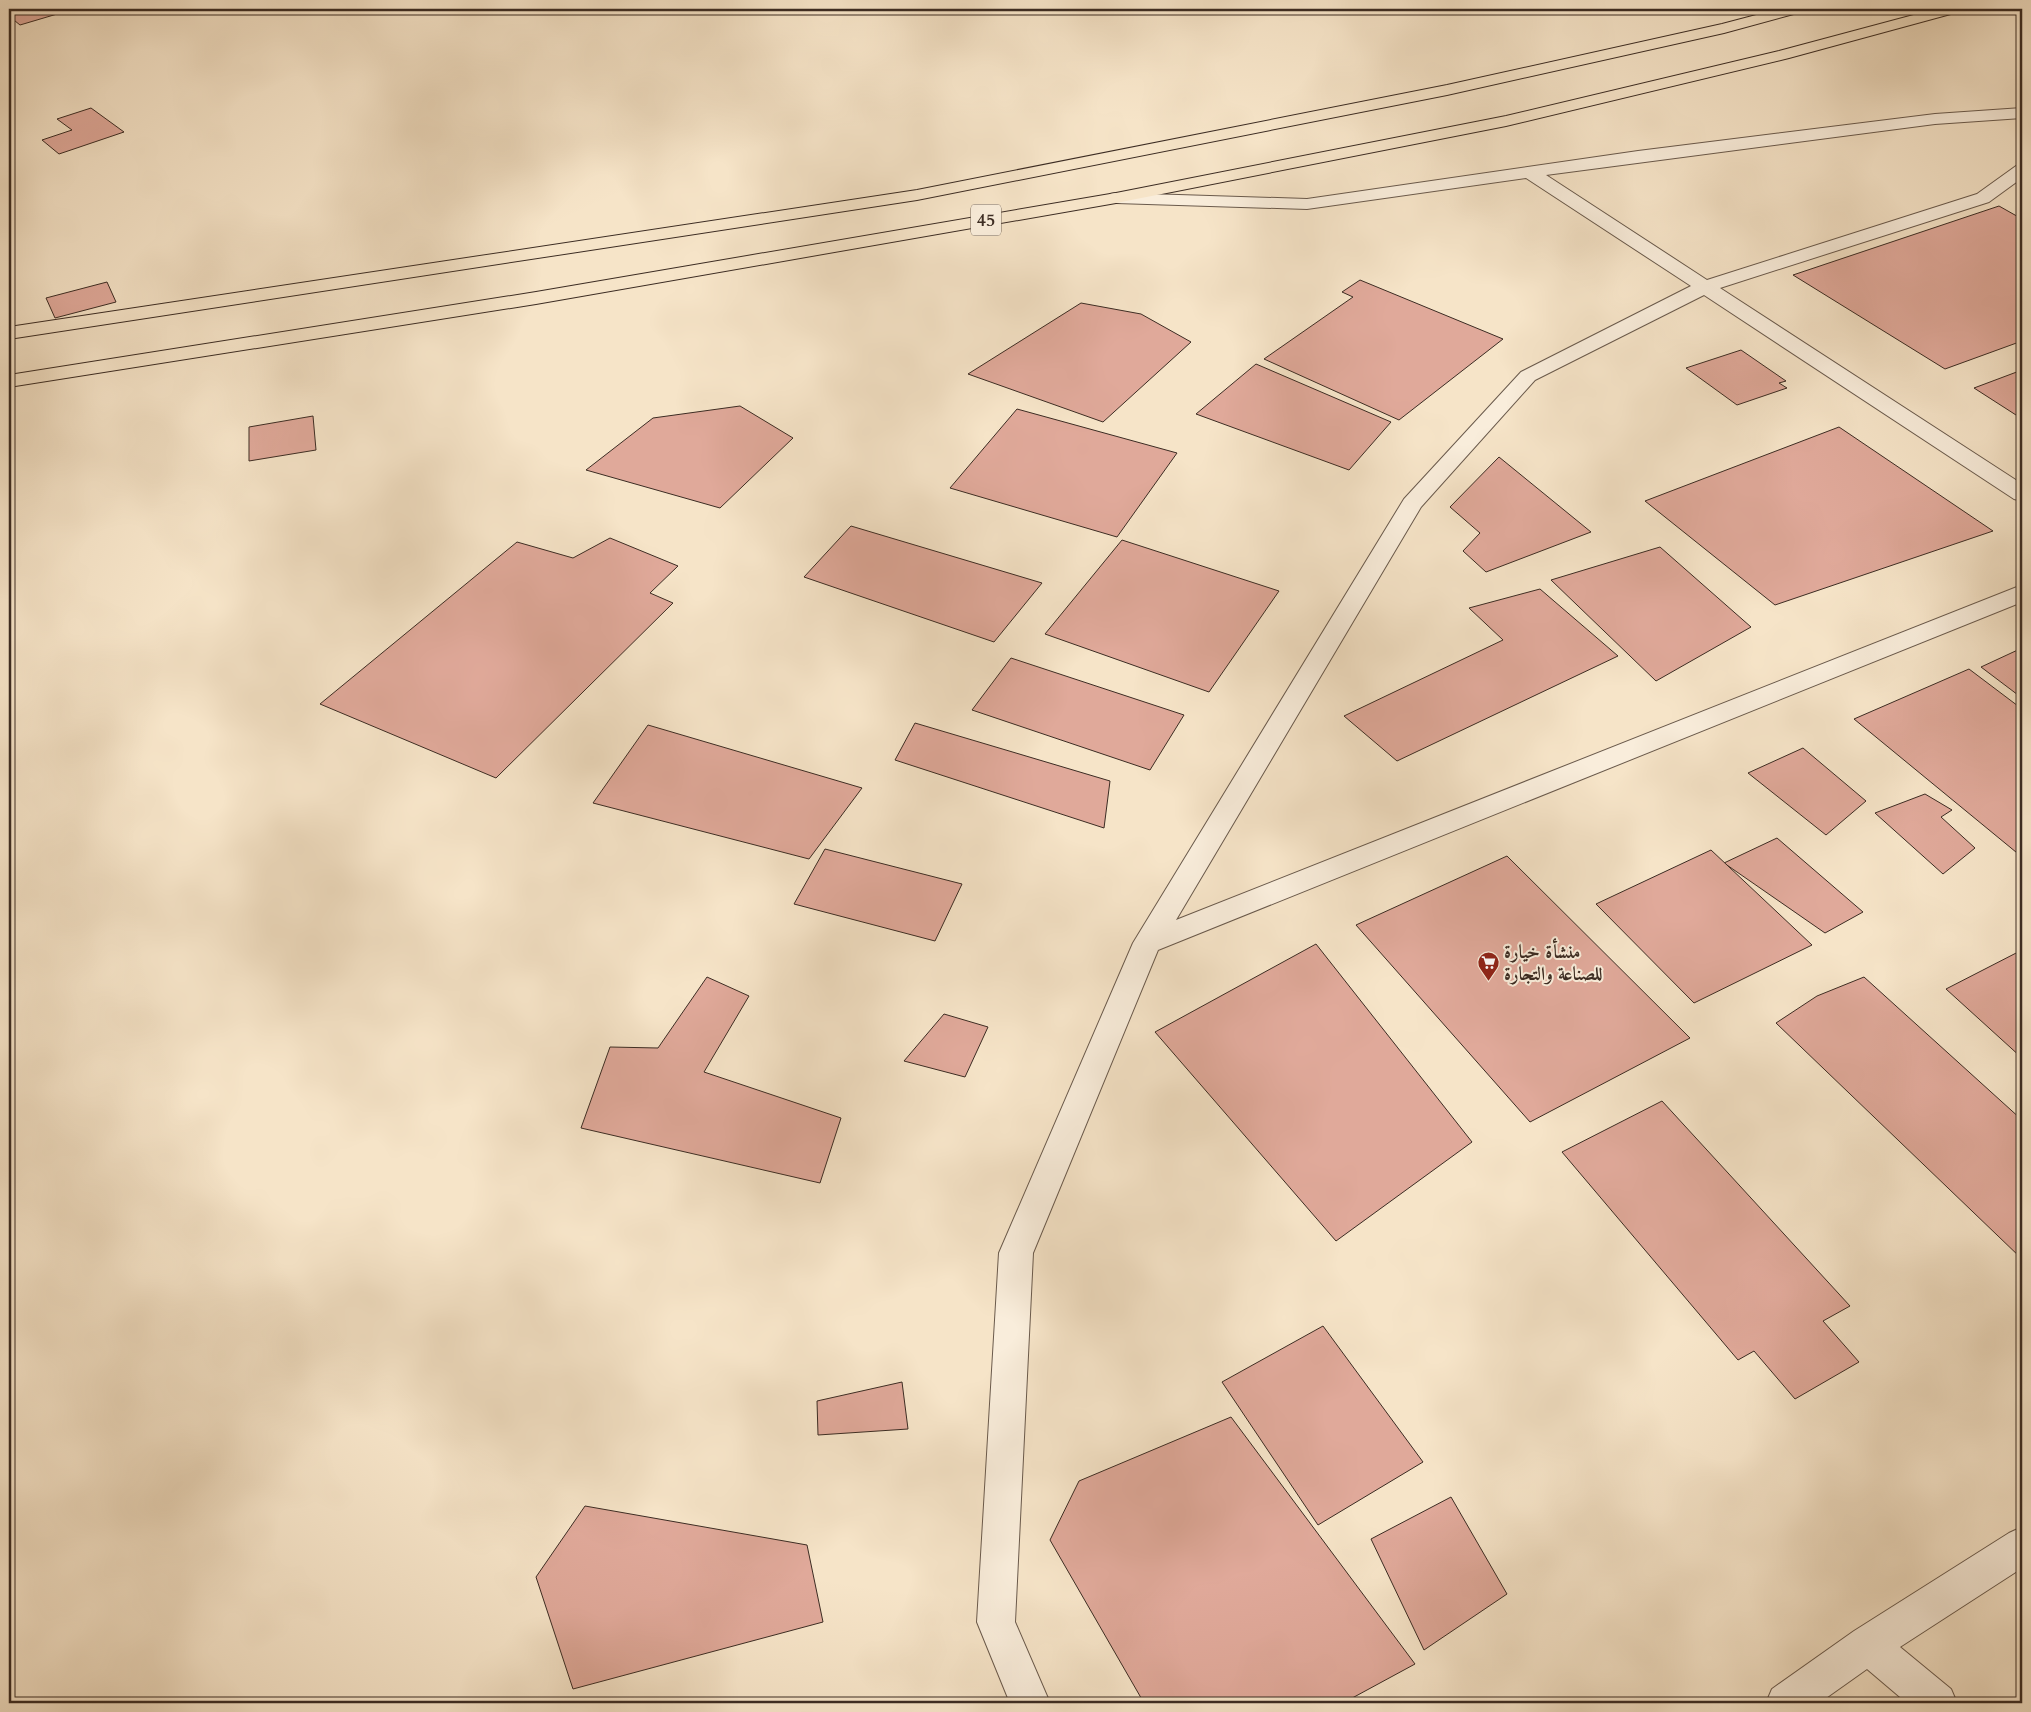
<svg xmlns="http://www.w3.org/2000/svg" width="2031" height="1712" font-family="Cardo,Amiri,serif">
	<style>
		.building { fill: #e0a99a; stroke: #3c2c23 }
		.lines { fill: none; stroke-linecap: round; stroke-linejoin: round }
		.street-casing { stroke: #6a5a4c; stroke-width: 2 }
		.highway-casing { stroke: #3c2c23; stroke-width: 2 }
		.street { fill: #f9eddb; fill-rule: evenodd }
		.highway { fill: #f6e4c8; fill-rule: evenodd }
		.labels { text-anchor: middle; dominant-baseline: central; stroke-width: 4; stroke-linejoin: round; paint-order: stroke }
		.shield { fill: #f9eddb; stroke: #75665a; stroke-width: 1 }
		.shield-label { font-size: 18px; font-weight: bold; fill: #3c2c23 }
		.poi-label { font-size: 19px; font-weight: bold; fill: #3c2c23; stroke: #f9eddb; text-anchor: start }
	</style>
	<rect width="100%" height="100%" fill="#f6e4c8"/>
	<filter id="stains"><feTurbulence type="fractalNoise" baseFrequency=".004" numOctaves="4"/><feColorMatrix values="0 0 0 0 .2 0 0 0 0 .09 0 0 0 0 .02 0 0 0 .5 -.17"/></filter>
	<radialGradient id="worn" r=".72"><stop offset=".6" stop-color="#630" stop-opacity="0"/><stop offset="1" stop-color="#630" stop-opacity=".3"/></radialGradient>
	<g class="building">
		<path d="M9,9H74L20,25L9,16Z"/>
		<path d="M91,108L124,132L59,154L42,140L72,130L57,119Z"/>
		<path d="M1999,206L2022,219V341L1945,369L1793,275Z"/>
		<path d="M1360,280L1503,339L1399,420L1264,359L1353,297L1342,292Z"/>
		<path d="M107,282L116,302L55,318L46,298Z"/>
		<path d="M1081,303L1141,314L1191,342L1103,422L968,374Z"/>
		<path d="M1741,350L1786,381L1779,383L1787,388L1737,405L1686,368Z"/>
		<path d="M1256,364L1391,422L1349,470L1196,414Z"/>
		<path d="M2022,370V412L2016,415L1974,388Z"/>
		<path d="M740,406L793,438L720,508L586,470L653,418Z"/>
		<path d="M1017,409L1177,453L1117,537L950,488Z"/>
		<path d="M313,416L316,450L249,461V427Z"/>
		<path d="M1839,427L1993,531L1775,605L1645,501Z"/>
		<path d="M1499,457L1591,532L1486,572L1463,551L1480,533L1450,507Z"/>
		<path d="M851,526L1042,583L994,642L804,577Z"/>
		<path d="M610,538L678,566L650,593L673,603L496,778L320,704L517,542L573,558Z"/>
		<path d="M1122,540L1279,591L1209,692L1045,634Z"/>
		<path d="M1660,547L1751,627L1656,681L1551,580Z"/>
		<path d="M1540,589L1618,656L1397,761L1344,716L1503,640L1469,608Z"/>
		<path d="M2022,648V698L1981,667Z"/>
		<path d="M1011,658L1184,715L1150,770L972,710Z"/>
		<path d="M1969,669L2022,709V857L1854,719Z"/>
		<path d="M915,723L1110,781L1104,828L895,760Z"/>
		<path d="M648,725L862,788L809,859L593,803Z"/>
		<path d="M1803,748L1866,801L1826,835L1748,773Z"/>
		<path d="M1925,794L1952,810L1941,817L1975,848L1943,874L1875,813Z"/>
		<path d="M1777,838L1863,912L1825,933L1724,863Z"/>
		<path d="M825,849L962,884L935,941L794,904Z"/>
		<path d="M1711,850L1812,945L1694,1003L1596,904Z"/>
		<path d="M1507,856L1690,1038L1530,1122L1356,925Z"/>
		<path d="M1316,944L1472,1142L1336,1241L1155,1032Z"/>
		<path d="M2022,950V1058L1946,989Z"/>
		<path d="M707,977L749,996L704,1072L841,1118L820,1183L581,1128L610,1047L658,1048Z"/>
		<path d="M1864,977L2022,1120V1259L1776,1023L1817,996Z"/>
		<path d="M944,1014L988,1027L965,1077L904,1061Z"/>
		<path d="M1662,1101L1850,1306L1823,1321L1859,1362L1795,1399L1754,1351L1738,1360L1562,1152Z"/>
		<path d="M1323,1326L1423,1462L1318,1525L1222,1382Z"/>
		<path d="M902,1382L908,1429L818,1435L817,1401Z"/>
		<path d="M1231,1417L1415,1664L1343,1703H1144L1050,1540L1079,1481Z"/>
		<path d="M1451,1497L1507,1594L1424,1650L1371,1539Z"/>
		<path d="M585,1506L807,1545L823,1622L573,1689L536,1577Z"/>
	</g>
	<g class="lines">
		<defs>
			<g id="street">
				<path d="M2022,108V118L1935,124L1546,175L1707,280L1977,194L2016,166L2022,165V178L1989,202L1720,288L2022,484V501L2014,499L1704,295L1535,380L1421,507L1176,920L2022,585V602L1158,950L1033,1253L1015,1622L1050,1703H1010L977,1622L999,1253L1133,943L1404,499L1521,372L1691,286L1526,178L1307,209L1116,203L1110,202L1107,198L1110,194L1116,193L1307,199L1638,151L1935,114Z"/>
				<path d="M2022,1527V1568L1900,1647L1951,1689L1957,1703H1907L1867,1669L1819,1703H1766L1772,1689L1854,1631L2009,1533Z"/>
			</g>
			<g id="highway">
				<path d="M1779,9H1804L1801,12L1724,33L1447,95L917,200L9,339V327L917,190L1447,85L1722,24Z"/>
				<path d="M1936,9H1961L1958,12L1789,58L1506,126L1116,203L536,304L9,387V375L536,292L1116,193L1506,116L1779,51Z"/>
			</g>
		</defs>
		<use href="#street" class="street-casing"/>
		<use href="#highway" class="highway-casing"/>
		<use href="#street" class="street"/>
		<use href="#highway" class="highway"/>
	</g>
	<defs>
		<symbol id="supermarket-pin" viewBox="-11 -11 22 30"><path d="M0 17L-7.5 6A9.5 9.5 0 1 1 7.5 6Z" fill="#8f2418" stroke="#f9eddb"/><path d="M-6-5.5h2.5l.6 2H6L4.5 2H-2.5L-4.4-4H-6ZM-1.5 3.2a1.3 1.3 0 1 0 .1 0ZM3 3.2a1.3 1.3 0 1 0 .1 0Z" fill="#fff"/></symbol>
	</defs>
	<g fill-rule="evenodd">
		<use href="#supermarket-pin" x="1476" y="950" width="25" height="34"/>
	</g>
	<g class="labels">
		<rect class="shield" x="971" y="204.5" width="30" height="31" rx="4"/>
		<g class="shield-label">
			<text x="986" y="220">45</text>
		</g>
		<g class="poi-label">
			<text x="1504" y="952">منشأة خيارة<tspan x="1504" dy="22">للصناعة والتجارة</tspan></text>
		</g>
	</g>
	<rect width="2031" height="1712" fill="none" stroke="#f6e4c8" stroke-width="30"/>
	<rect x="10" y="10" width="2011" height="1692" fill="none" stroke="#3c2c23" stroke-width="2.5"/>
	<rect x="15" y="15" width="2001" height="1682" fill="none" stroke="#3c2c23"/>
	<rect width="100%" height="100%" filter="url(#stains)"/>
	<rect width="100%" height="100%" fill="url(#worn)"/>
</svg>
